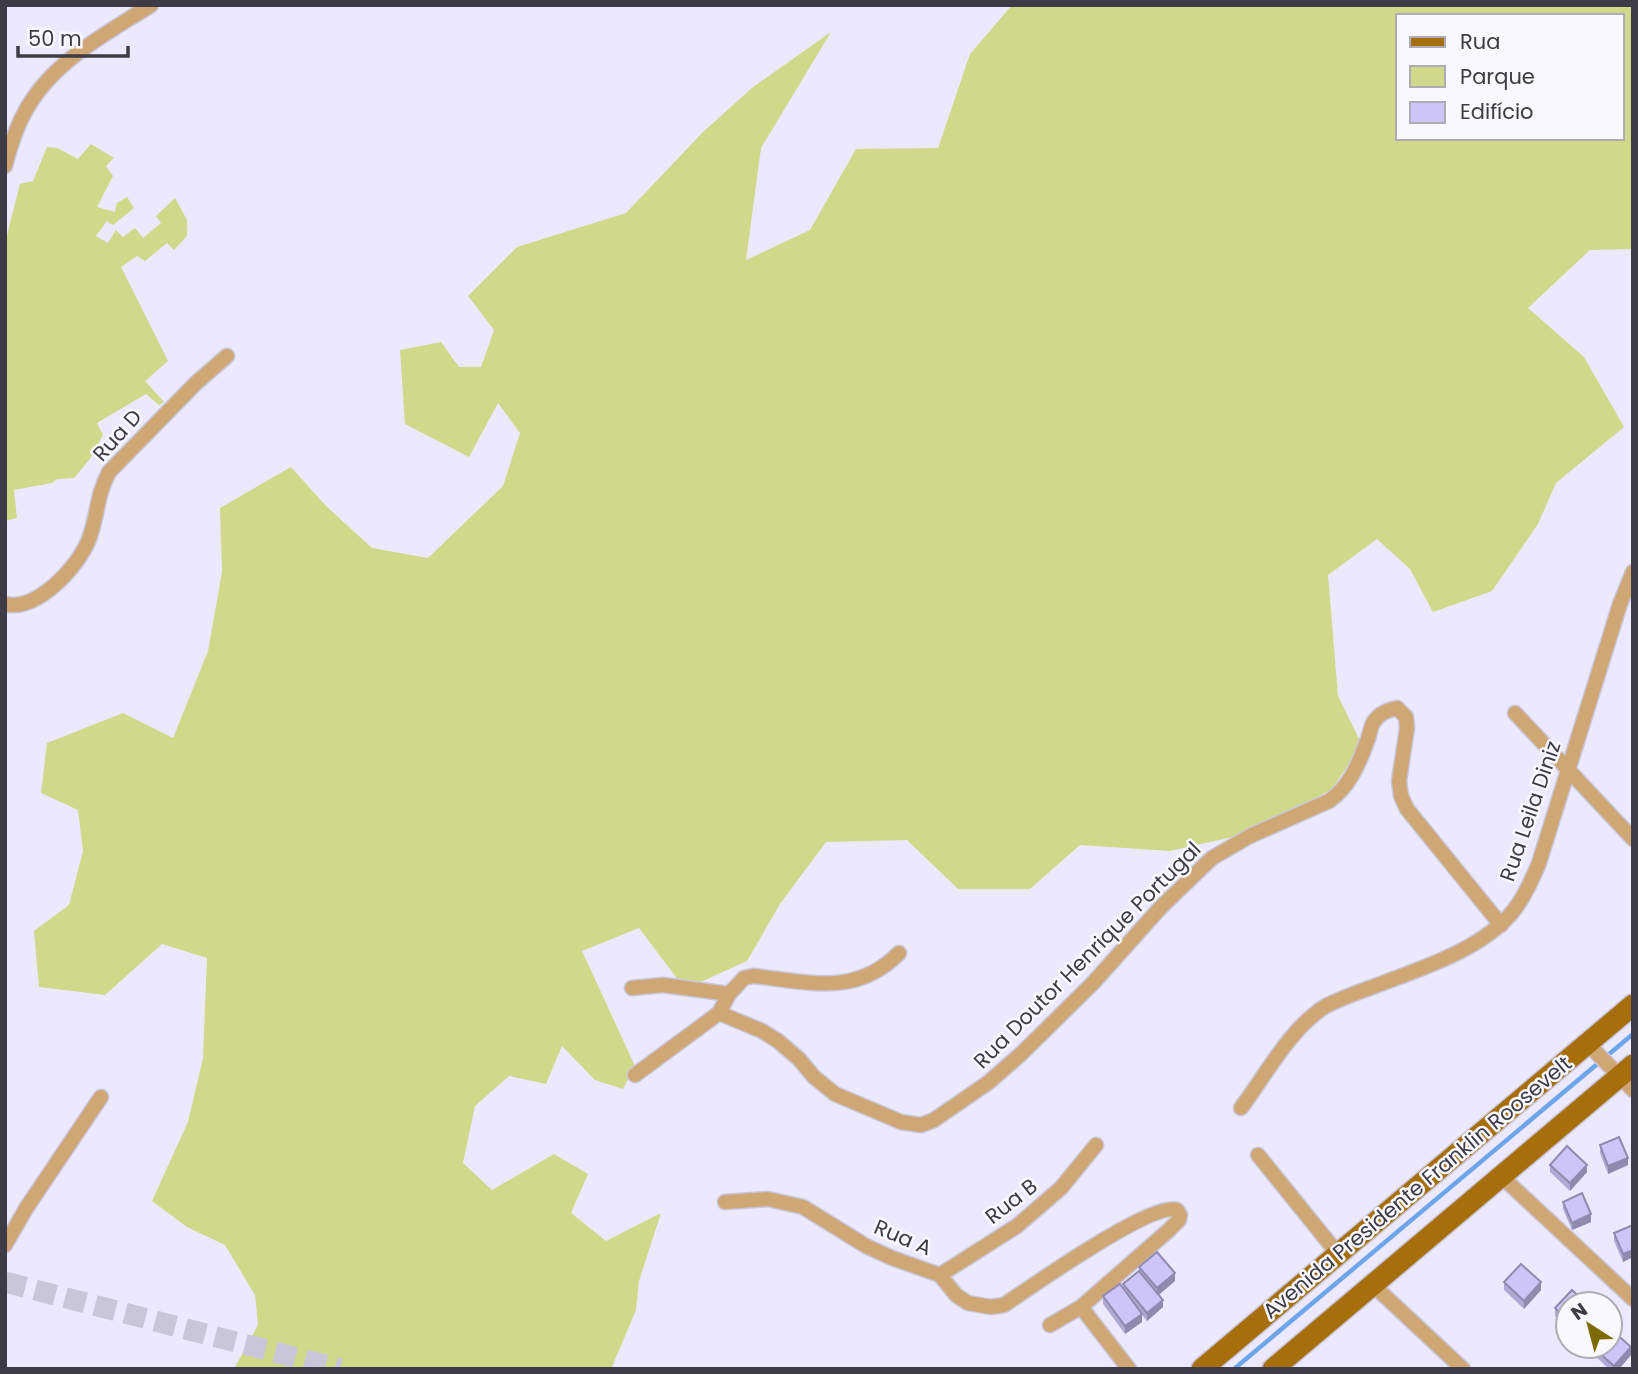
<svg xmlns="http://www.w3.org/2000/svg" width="1638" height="1374" font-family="Poppins,sans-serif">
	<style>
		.green { fill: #d0d889; fill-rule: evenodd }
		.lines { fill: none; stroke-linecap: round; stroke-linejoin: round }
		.stream { stroke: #6da5eb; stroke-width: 4.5 }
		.primary-tunnel { stroke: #c9c6da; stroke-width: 21; stroke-dasharray: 21 10; stroke-linecap: butt }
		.street-casing { stroke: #c9c6da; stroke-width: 17 }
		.primary-casing { stroke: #c9c6da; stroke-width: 24 }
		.street { stroke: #cfa775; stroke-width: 14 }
		.primary { stroke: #a76e0c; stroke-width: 21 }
		.wall { fill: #b0a9d5 }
		.shaded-wall { fill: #908aae }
		.building { fill: #cdc5f8; stroke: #908aae; stroke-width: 2 }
		.labels { text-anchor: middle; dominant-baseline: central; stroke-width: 5; stroke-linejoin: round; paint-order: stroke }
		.street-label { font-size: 21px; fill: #3d3b46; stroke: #f9f8fe }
	</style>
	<rect width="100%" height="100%" fill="#ece9ff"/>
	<g class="green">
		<path d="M1012,5H1633V249L1590,250L1528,308L1584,357L1624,427L1556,483L1538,524L1492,591L1433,612L1410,569L1377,539L1328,575L1338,696L1362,745L1331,790L1246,834L1170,851L1080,845L1030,889H958L907,840L826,842L780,904L747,961L685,989L639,928L582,951L635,1066L623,1089L595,1080L562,1046L546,1084L509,1076L475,1106L463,1163L492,1190L554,1154L588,1174L571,1213L606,1241L661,1213L639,1281L636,1310L611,1369H234L258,1325L255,1295L225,1245L187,1227L152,1201L188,1122L203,1058L207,958L162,944L105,995L39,987L34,931L69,905L83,851L78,810L41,793L47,743L123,713L173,738L208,651L222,572L220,508L291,467L326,506L372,548L428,558L503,486L520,433L498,403L469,457L405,424L400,350L441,342L459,367H481L494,330L468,296L517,247L626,213L703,132L753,87L831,32L761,148L746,260L810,230L856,149L938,148L970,54ZM1398,16H1622V138H1398Z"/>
		<path d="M91,144L114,158L106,166L113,176L97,207L115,212L117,203L127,197L134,208L113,225L107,221L96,236L108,243L116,230L123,237L135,228L143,238L161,223L156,216L175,198L187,220V236L174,250L167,243L145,261L137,256L121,267L168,361L145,381L164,402L159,405L146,394L97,423L103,435L90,459L74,478L57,479L52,483L14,490L17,518L5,521V243L20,184L33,181L47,147L57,148L78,159Z"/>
	</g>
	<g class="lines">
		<path class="stream" d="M1234,1369L1633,1034"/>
		<path class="primary-tunnel" d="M5,1282L340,1369"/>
		<defs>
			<g id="street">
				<path d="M5,166C10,147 16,127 26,110C53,61 106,34 151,5"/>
				<path d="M5,604C37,612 79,566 89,539C98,515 96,497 109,472L196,383L227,356"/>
				<path d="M1515,713L1633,839"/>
				<path d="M632,988L663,985L729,994L719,1013L635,1075"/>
				<path d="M729,994L744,978L754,976C808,982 856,997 899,953"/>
				<path d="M719,1013L762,1031L778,1041L799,1059L814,1077L835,1094L901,1122L921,1125L934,1120L989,1082L1021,1054L1093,983L1161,907L1212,858L1250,836L1329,801C1348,788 1358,766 1366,744C1369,738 1370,729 1373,723C1378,714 1387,710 1397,708L1406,717L1407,728L1399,781L1401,796L1407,809L1501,925"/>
				<path d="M1587,1043L1633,1090"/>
				<path d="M1241,1108C1265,1076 1291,1027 1326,1006C1341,998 1359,992 1375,986C1420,969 1484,949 1514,910C1525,896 1532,880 1539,863L1620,604L1633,572"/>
				<path d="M1258,1155L1338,1254"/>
				<path d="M1501,1176L1633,1299"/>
				<path d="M725,1202L768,1199L803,1207L866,1246L892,1258L940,1275L956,1295L968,1303L991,1307L1004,1305C1031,1287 1152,1201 1177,1210L1180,1215L1179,1220L1169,1230L1081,1307L1050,1325"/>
				<path d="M5,1245L27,1207L101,1097"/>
				<path d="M940,1275L1017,1226L1061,1188L1096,1145"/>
				<path d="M1373,1285L1463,1369"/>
				<path d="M1081,1307L1129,1369"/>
			</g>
			<g id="primary">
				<path d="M1202,1369L1633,1005"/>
				<path d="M1273,1369L1633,1065"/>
			</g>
		</defs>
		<use href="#street" class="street-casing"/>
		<use href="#primary" class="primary-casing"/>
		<use href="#street" class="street"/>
		<use href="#primary" class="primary"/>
	</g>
	<g class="wall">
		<path d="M1600,1145L1628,1165L1608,1174L1600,1153Z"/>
		<path d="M1550,1165L1587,1172L1570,1191L1550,1172Z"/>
		<path d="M1563,1202L1591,1222L1572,1230L1563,1209Z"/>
		<path d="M1633,1225V1257L1623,1262L1614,1241V1233Z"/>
		<path d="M1139,1267L1175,1281L1159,1295L1163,1307L1147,1321L1142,1315V1322L1125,1334L1103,1304V1296L1123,1287V1284L1139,1271Z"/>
		<path d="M1504,1282L1541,1290L1524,1309L1504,1290Z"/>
		<path d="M1568,1304V1328L1555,1316V1308Z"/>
		<path d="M1594,1348L1631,1355L1619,1369H1609L1594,1355Z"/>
	</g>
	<g class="shaded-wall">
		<path d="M1628,1158V1165L1608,1174V1166Z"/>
		<path d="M1587,1165V1172L1570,1191V1183Z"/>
		<path d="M1591,1214V1222L1572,1230V1223Z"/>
		<path d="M1633,1250V1257L1623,1262V1254Z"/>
		<path d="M1175,1273V1281L1157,1296V1288Z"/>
		<path d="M1541,1282V1290L1524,1309V1301Z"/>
		<path d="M1163,1300V1307L1147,1321V1313Z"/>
		<path d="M1142,1314V1322L1125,1334V1326Z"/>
		<path d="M1631,1347V1355L1619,1369H1614V1366Z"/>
	</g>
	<g class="building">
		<path d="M1619,1137L1628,1158L1608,1166L1600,1145Z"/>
		<path d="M1567,1146L1587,1165L1570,1183L1550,1165Z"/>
		<path d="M1582,1193L1591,1214L1572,1223L1563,1202Z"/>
		<path d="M1633,1225V1250L1623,1254L1614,1233Z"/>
		<path d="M1157,1252L1175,1273L1157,1288L1139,1267Z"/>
		<path d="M1521,1264L1541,1282L1524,1301L1504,1282Z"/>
		<path d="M1139,1271L1163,1300L1147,1313L1123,1284Z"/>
		<path d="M1120,1284L1142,1314L1125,1326L1103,1296Z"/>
		<path d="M1572,1290L1587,1304H1568V1320L1555,1308Z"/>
		<path d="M1611,1329L1631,1347L1614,1366L1594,1348L1595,1346H1610Z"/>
	</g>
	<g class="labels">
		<g class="street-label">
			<text transform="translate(117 435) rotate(-48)">Rua D</text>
			<text transform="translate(1530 811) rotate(-71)">Rua Leila Diniz</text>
			<text transform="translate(1087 955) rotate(-45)">Rua Doutor Henrique Portugal</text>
			<text transform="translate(1417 1187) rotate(-40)">Avenida Presidente Franklin Roosevelt</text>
			<text transform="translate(1011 1201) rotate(-38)">Rua B</text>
			<text transform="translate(903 1237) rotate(23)">Rua A</text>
		</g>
	</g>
	<rect width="1638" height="1374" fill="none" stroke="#3d3b46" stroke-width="14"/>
	<rect x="1396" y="14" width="228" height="126" fill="#f9f8fe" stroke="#aeacb4" stroke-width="2"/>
	<rect x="1410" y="37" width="35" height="10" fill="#a76e0c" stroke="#aeacb4" stroke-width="2"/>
	<text x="1460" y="49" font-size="21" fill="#3d3b46">Rua</text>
	<rect x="1410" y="66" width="35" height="21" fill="#d0d889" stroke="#aeacb4" stroke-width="2"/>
	<text x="1460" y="84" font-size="21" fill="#3d3b46">Parque</text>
	<rect x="1410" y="102" width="35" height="21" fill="#cdc5f8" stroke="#aeacb4" stroke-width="2"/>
	<text x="1460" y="119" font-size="21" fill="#3d3b46">Edifício</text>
	<g transform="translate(1589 1325) rotate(324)"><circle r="33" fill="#f9f8fe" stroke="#aeacb4" stroke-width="2"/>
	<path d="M0-5L12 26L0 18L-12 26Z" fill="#7c6b04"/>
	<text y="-10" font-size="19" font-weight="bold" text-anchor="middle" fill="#3d3b46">N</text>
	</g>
	<path d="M18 46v10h110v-10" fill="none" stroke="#3d3b46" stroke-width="3.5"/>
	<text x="28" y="46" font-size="21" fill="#3d3b46" stroke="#f9f8fe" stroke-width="5" paint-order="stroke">50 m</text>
</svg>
